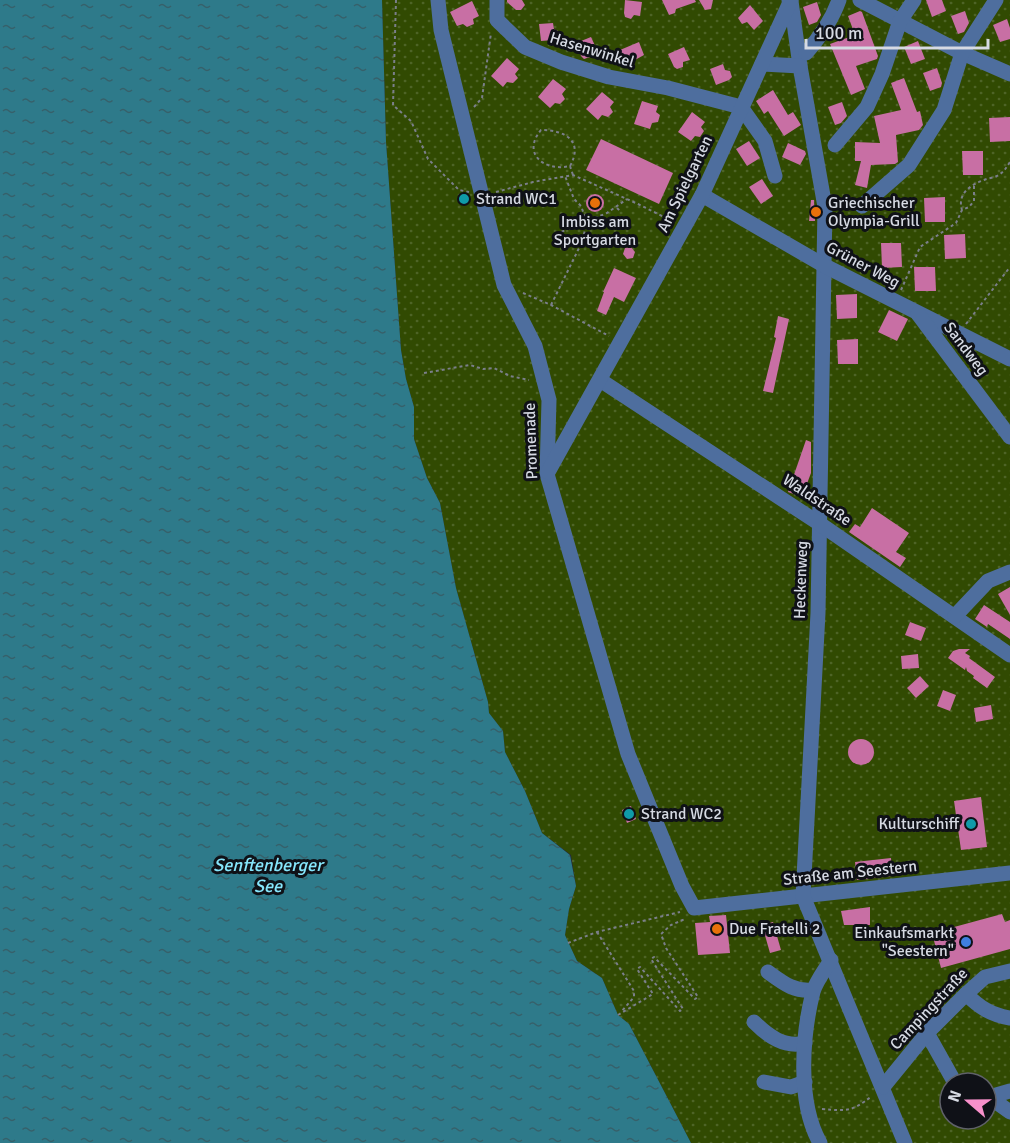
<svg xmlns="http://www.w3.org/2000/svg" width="1010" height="1143" font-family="Signika,sans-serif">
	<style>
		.park { fill: url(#park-dots); fill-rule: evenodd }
		.water { fill: url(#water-ripples) }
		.building { fill: #c86fa4 }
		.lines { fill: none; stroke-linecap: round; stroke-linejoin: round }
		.path { stroke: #7b7f8b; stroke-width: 2; stroke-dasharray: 3 3; stroke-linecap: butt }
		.minor { stroke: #4e6e9e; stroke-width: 15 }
		.culture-dot { fill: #0f9aa8; stroke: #0f1117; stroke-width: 2 }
		.food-dot { fill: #e8710a; stroke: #0f1117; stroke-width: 2 }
		.shop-dot { fill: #3f7fe0; stroke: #0f1117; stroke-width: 2 }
		.labels { text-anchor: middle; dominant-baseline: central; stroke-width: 6; stroke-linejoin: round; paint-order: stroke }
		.street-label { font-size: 16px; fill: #d6dae3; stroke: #0f1117 }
		.poi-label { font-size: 16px; fill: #d6dae3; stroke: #0f1117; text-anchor: start }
		.water-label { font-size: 18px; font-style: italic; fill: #86e6fc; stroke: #0f1117 }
	</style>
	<defs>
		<pattern id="park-dots" width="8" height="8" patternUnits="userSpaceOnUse" patternTransform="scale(1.5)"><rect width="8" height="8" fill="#314a02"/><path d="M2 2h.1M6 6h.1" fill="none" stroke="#4e6427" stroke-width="1.8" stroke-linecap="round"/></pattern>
		<pattern id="water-ripples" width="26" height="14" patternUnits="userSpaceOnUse" patternTransform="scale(1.5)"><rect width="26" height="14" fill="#2e7a8a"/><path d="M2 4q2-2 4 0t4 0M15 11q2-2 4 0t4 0" fill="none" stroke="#36606a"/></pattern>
	</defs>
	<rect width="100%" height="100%" fill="#232836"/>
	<path class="park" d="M382,0H1010V1143H691L629,1024L618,1015L602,978L577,961L565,935L569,909L576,886L571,855L542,833L525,791L505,752L503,731L489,713L488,702L456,588L440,503L427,478L414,439V407L406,379L401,350L386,142ZM950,1083H986V1119H950Z"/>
	<path class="water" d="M0,0H382L386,142L401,350L406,379L414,407V439L427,478L440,503L456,588L488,702L489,713L503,731L505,752L525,791L542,833L570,855L576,886L569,909L565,935L577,961L602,978L618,1015L629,1024L691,1143H0Z"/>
	<g class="building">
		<path d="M507,0H522L525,5L521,10H516L507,2Z"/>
		<path d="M625,0L642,2L640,16L634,15L631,19L625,17L624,13Z"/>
		<path d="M662,0H695L696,2L676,9L675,13L669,15Z"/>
		<path d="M699,0H713L711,9L705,10Z"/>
		<path d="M926,0H942L946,11L932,17Z"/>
		<path d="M472,1L479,16L473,19L474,24L467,27L463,24L457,26L450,12Z"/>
		<path d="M817,2L821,15L817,22L809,25L803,7Z"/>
		<path d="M750,5L763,21L754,30L747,22L742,24L738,18Z"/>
		<path d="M860,11L862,12L878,56L877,59L856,66L865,89L851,95L830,44L855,35L848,16Z"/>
		<path d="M965,11L969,23L964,32L958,34L951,16Z"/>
		<path d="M1007,19L1010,28V39L1000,42L993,25Z"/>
		<path d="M553,23L554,29L558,31V37L554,40L541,41L539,24Z"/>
		<path d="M591,37L597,50L591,52L590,57L584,59L581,56L576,43Z"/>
		<path d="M918,41L925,59L911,64L904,47Z"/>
		<path d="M639,42L644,55L635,60L634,65L627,66L624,63L620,50Z"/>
		<path d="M684,47L690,60L683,62V67L677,69L674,67L668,54Z"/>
		<path d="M507,58L519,69L515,74L518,78L513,83L507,82L503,87L491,76Z"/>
		<path d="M723,64L725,70L730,71L732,77L729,80L716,85L710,69Z"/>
		<path d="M937,68L942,83L941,87L930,91L923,73Z"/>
		<path d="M904,78L917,112L920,111L923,125L919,130L896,135L898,162L895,164L871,165L867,188L855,185L861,161H855V142L880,143L874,116L901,110L891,83Z"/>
		<path d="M553,79L566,89L562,94L565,99L560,104L555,103L550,108L538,97Z"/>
		<path d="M773,90L788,115L793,112L801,125L784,136L768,111L764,114L756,101Z"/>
		<path d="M602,92L614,102L610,107L613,112L608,117L602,115L598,120L586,109Z"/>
		<path d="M642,101L658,106L656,112L660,115L658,122L652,123L650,129L634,124Z"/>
		<path d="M842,102L847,116L841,123L835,125L828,107Z"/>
		<path d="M692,112L705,122L701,127L704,131L700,137L695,136L691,141L678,132Z"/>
		<path d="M1010,117V141L990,142L989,118Z"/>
		<path d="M601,139L673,173L659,204L586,170Z"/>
		<path d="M749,141L760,158L747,166L736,149Z"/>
		<path d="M788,143L805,151L806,154L800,165L782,157Z"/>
		<path d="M962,151H983V175H963Z"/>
		<path d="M762,179L773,196L761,204L749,187Z"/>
		<circle cx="595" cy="203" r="9"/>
		<path d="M945,197V222H925L924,198Z"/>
		<path d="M811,200H814L815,221H809Z"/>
		<path d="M965,234L966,258L945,259L944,235Z"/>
		<path d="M881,243H901L902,267L882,268Z"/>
		<path d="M631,247L635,252L633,258L627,259L623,254L625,248Z"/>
		<path d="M914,267H935L936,291H915Z"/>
		<path d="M614,268L636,278L624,302L614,297L606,315L597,311L604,292H603Z"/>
		<path d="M857,294V318L837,319L836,295Z"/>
		<path d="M889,310L908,319L897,341L878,332Z"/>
		<path d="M778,316L789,319L773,393L763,391L776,338L774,337Z"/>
		<path d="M858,339V364H838L837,340Z"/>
		<path d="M806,440L811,442V473L802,497L788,492Z"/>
		<path d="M872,508L909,533L896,552L906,558L900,567L849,532L855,524L860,527Z"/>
		<path d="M1010,587V615L998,594Z"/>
		<path d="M984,605L1010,622V639L988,624L987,627L975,619Z"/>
		<path d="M910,622L926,628L921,641L905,635Z"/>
		<path d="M959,649H970L965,653L970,656L969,658L995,677L987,688L973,678L974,676L967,671L966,667L965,670L948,658L953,651Z"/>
		<path d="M918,654L919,668L902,669L901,656Z"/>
		<path d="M920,676L929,686L916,698L907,688Z"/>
		<path d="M943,690L956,695L950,711L937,706Z"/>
		<path d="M991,705L993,719L976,722L974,708Z"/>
		<circle cx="861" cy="752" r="13"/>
		<path d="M981,797L987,847L961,850L954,801Z"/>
		<path d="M631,806L636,819L627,823L622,810Z"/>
		<path d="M891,858L892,876L857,880L855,862Z"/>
		<path d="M870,907V925H844L841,911Z"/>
		<path d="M1002,914L1005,922L1010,920V949L941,968L932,933Z"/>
		<path d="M726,915L730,953L698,955L695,923L710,922L709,916Z"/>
		<path d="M773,922L781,950L770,953L762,925Z"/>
	</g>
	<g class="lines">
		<g class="path">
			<path d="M396,0L393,105L411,121L428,159L459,190L469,192"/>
			<path d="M474,107L482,98L491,33"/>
			<path d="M570,166C584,141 565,130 541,130C521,154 545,172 570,166L573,175"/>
			<path d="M974,186V201L969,207L962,210C957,194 970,185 984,180C988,178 993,178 997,176C1004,172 1006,168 1010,162"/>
			<path d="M496,192L533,182L573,175L638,204L672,221"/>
			<path d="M617,208L621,212"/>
			<path d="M556,234L607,213L627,199"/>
			<path d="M901,290L920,247L956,223L962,210"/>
			<path d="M523,293L551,305L609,336"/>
			<path d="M551,305L582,242L587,222L581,206L574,199L565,176"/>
			<path d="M966,324L1010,267"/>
			<path d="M424,373L470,365L483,369L494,368L510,376L529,380"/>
			<path d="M597,932L634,991V997L621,1012"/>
			<path d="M568,943L597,932L680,912"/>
			<path d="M618,1015L653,994L637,969L640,967L680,1011L683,1009L651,959L654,957L695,999L698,997L666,948L661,934L671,925L685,919"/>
			<path d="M822,1109C848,1111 851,1112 872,1096"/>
		</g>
		<g class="minor">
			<path d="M438,0L441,30L504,285L535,346L549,400L547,474L628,754L682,886L694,908L1010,873"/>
			<path d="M497,0V20L525,47L561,62L609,77L668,88L741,107L765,141L775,176"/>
			<path d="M789,0L791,1L800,66L825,207L818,613L803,896L905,1143"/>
			<path d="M860,0L962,53L1010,74"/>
			<path d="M806,53C820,37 832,20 839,0"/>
			<path d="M762,64L800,66"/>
			<path d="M835,145L867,107L882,74L900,21L914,0"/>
			<path d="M702,195L825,266L1010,359"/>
			<path d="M862,206L909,165L944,110L962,53L996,0"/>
			<path d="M918,314L1010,437"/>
			<path d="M600,380L820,524L1010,655"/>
			<path d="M548,472L702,195L791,0"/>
			<path d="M955,616L988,581L1010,572"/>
			<path d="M768,972C783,983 794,992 813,990"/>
			<path d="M966,994C979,1007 991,1015 1010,1018"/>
			<path d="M754,1022C768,1036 784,1048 805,1043"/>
			<path d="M927,1033L955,1083"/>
			<path d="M764,1082L791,1087L805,1082"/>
			<path d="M883,1087L927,1033L966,994L985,977L1010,971"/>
			<path d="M989,1097L1010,1112"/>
			<path d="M986,1098L1010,1091"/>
			<path d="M820,1143C797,1102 802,1036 813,992C816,981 825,970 831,960"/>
		</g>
	</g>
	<g class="culture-dot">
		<circle cx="464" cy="199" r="6"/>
		<circle cx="629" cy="814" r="6"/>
		<circle cx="971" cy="824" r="6"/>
	</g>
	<g class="food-dot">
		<circle cx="595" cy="203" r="6"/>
		<circle cx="816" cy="212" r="6"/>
		<circle cx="717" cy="929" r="6"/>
	</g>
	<circle class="shop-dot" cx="966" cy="942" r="6"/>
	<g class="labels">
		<g class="street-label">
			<text transform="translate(592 50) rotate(17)">Hasenwinkel</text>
			<text transform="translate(685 184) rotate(-64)">Am Spielgarten</text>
			<text transform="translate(863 265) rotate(28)">Grüner Weg</text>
			<text transform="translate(966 349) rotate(53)">Sandweg</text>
			<text transform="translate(531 441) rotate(-92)">Promenade</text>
			<text transform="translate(817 500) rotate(34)">Waldstraße</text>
			<text transform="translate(801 580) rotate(-88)">Heckenweg</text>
			<text transform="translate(850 873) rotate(-6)">Straße am Seestern</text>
			<text transform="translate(929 1009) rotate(-47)">Campingstraße</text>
		</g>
		<g class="poi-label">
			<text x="476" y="199">Strand WC1</text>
			<text x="828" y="203">Griechischer<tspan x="828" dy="18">Olympia-Grill</tspan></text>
			<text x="595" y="222" text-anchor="middle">Imbiss am<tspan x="595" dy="18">Sportgarten</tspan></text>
			<text x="641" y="814">Strand WC2</text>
			<text x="959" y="824" text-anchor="end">Kulturschiff</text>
			<text x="729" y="929">Due Fratelli 2</text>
			<text x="954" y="933" text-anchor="end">Einkaufsmarkt<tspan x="954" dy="18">"Seestern"</tspan></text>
		</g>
		<g class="water-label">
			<text x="268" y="865">Senftenberger<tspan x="268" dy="21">See</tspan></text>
		</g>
	</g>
	<g transform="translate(968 1101) rotate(290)"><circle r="28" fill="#0f1117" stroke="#5f6169" stroke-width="1.5"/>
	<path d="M0-4.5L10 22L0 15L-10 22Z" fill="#f890cb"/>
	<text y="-9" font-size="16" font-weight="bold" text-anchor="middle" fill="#d6dae3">N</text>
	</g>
	<path d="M806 39v9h182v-9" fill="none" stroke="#d6dae3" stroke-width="3"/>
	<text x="815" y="39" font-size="18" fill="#d6dae3" stroke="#0f1117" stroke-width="4.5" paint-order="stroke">100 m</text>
</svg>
